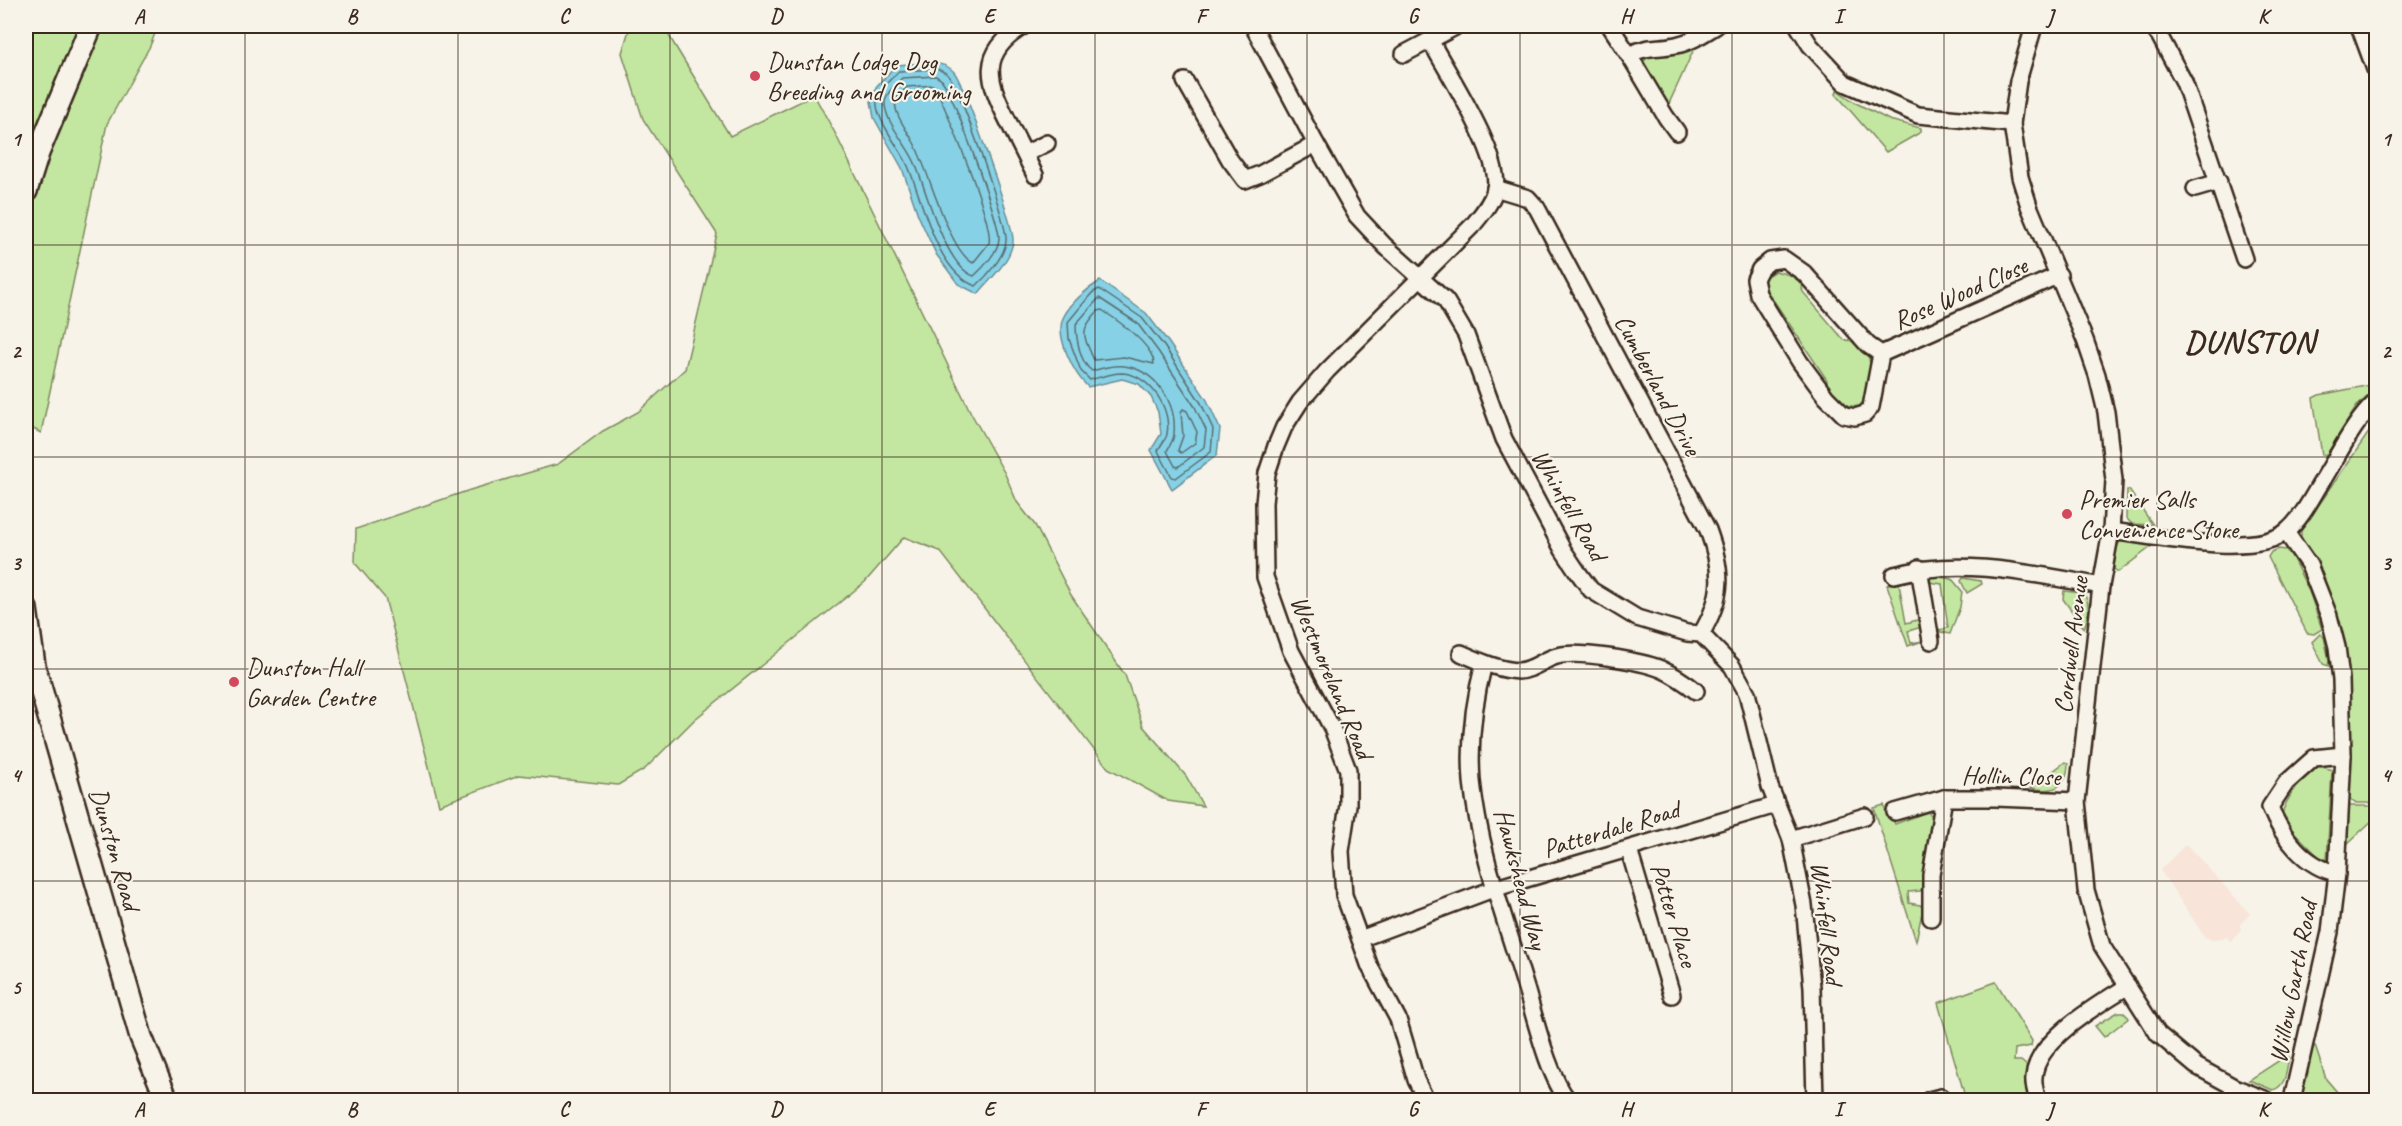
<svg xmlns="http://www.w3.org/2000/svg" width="2402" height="1126" font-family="Caveat,sans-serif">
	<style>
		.built { fill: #f8e4d8 }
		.green { fill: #c3e7a1; stroke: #7f8860; stroke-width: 1.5 }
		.water { fill: #86d1e6; stroke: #688e96; stroke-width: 1.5 }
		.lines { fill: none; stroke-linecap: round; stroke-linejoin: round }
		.shore { stroke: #596d6e; stroke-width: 1.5 }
		.street-casing { stroke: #3b2a1e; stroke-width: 20 }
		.secondary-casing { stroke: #3b2a1e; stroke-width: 26 }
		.street { stroke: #f7f3e8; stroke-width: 15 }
		.secondary { stroke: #f7f3e8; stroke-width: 21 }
		.grid { fill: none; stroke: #3b2a1e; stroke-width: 1.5; stroke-opacity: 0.55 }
		.poi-dot { fill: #d1495b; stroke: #f7f3e8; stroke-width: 2 }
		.labels { text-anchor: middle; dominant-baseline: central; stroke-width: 4.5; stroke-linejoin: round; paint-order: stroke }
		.poi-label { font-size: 26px; fill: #3b2a1e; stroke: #f7f3e8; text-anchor: start }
		.street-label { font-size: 26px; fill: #3b2a1e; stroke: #f7f3e8 }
		.district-label { font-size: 32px; font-weight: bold; letter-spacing: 1.5px; fill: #3b2a1e; stroke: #f7f3e8 }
		.neatline { fill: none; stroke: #3b2a1e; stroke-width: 2 }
		.grid-label { font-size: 20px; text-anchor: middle; font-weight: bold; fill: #3b2a1e }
	</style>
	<rect width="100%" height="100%" fill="#f7f3e8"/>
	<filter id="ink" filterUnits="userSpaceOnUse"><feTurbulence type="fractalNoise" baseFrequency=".0167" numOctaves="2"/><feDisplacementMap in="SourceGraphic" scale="12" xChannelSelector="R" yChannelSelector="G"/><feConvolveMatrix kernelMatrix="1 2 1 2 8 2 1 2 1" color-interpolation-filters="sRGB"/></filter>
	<g filter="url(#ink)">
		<path class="built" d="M2186,844L2250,914L2240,924L2241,929L2231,942L2227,937L2212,940L2205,937L2160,870Z"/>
		<g class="green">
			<path d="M26,26H86L48,115L26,150Z"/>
			<path d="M104,26H158L150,46L107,124L41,433L26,425V224L50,138Z"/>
			<path d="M663,26L730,136L814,95L835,133L971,413L1005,474L1017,502L1035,525L1071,595L1125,675L1143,726L1186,776L1203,806L1168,801L1108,768L940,551L904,537L865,582L695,719L645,769L618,785L519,775L439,805L385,598L355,563L356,529L470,490L558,464L603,431L638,412L685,369L717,234L643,119L622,53L629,30Z"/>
			<path d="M1694,49L1666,110L1642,65C1648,48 1678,52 1694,49Z"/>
			<path d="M1837,90L1856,103L1889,120L1921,128V132L1886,152L1836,94Z"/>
			<path d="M1775,271L1790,275L1801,283L1803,292L1844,340L1855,341C1860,346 1865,350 1868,356C1872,365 1871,397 1863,404C1858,408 1849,406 1843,405L1826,388L1827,380L1774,301C1765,295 1762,288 1765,277Z"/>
			<path d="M2376,384V389L2357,406L2327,454L2322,455L2313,398L2319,395Z"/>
			<path d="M2376,422V803H2355L2348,798V698L2301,536V531Z"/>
			<path d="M2127,490H2129L2153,525L2132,524L2126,518Z"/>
			<path d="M2122,540L2150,543L2151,547L2118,572L2114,569C2115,559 2114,547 2122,540Z"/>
			<path d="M2279,549L2286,550L2291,555L2309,591L2322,629L2314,634L2307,633L2268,557L2271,552Z"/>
			<path d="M1932,576L1952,579L1962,591L1960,607L1950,634L1936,631L1948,628L1942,584L1929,582L1928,579Z"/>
			<path d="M1963,578L1981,581L1982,584L1967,593L1961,581Z"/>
			<path d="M1897,580H1907L1899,584L1906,623L1921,619L1922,627L1908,631L1911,643L1923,641L1908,646L1887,585Z"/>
			<path d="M2064,591L2083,593C2091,603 2089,616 2084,628L2063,599Z"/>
			<path d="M2320,634L2324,637L2329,660L2328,666L2323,664L2312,642Z"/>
			<path d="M2065,762L2068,764C2067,788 2053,793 2031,788Z"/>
			<path d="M2319,766L2332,770L2327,860L2324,862L2285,823L2282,815C2284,801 2306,771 2319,766Z"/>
			<path d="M1884,805L1887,816L1891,815L1895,824L1927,812L1934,817L1924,885L1920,891L1908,892L1909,903L1920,905L1923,908L1916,941L1874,808Z"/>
			<path d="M2348,806H2376V817L2346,845Z"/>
			<path d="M1996,982L2032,1041L2031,1046L2015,1049L2014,1061H2021L2027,1066L2025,1083L2029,1100H1966L1938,1003Z"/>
			<path d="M2118,1012H2123L2129,1018L2104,1037L2095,1026Z"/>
			<path d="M2315,1046L2326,1079L2344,1100H2307L2303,1098L2302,1089L2312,1047Z"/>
			<path d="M2286,1056L2289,1057C2286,1070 2287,1086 2273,1090L2249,1080Z"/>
		</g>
		<g class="water">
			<path d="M924,63C935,63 946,63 954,72C964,84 1014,225 1013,241C1011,261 990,279 978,294L958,284L936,254L918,215L902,168L874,118L871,101L876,87L896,65Z"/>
			<path d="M1100,281L1146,313L1169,343L1207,400L1220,429L1217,455L1172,489L1151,450L1161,434L1158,412L1151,397L1139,384L1122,379L1088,387C1074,374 1055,337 1063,318C1070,303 1087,289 1100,281Z"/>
		</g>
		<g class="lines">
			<g class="shore">
				<path d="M938,69C941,71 947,73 949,76C960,90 1008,225 1006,241C1005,256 987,276 976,286C936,272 923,201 908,166C901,149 874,118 877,100C879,89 891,79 899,71Z"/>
				<path d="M936,76C938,78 942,79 943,82C954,96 999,221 999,238C999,251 983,268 974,276C945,267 926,189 915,163C907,144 887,125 885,105C884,94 896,85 902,78Z"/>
				<path d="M933,85L936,88C947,113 994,222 989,243L973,263C948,250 929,169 913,141C907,130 892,112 896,99L907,87Z"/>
				<path d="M1099,289L1142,318L1164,346L1201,403L1213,429L1211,452L1176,478L1172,477L1158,451C1160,445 1166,440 1167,434C1172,408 1149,374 1122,373C1111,373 1100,377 1090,380L1081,371L1069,339L1068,322L1092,293Z"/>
				<path d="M1099,298L1137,323L1158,351L1195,407L1206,430L1204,447L1178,467L1175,466L1167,451C1169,446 1174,440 1174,434C1177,403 1156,370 1124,366C1114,365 1102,368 1092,371C1080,363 1076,338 1076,324Z"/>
				<path d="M1102,310C1117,320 1154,346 1154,364L1124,357L1094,360C1083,335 1079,331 1098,311Z"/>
				<path d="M1183,409L1187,411L1197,432L1195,443L1181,453L1178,450L1183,436L1181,412Z"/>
			</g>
			<defs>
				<g id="street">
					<path d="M1024,26C978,53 988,81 1008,121C1017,139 1026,157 1035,175"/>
					<path d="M1253,26L1316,144L1357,216L1385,246L1446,301L1466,335L1504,439L1563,550L1577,571L1591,590L1637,618L1687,633L1701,634L1732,666L1747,693L1770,787L1791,839L1804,905L1812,987L1815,1100"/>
					<path d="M1610,26L1629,55C1647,45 1657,49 1676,45C1691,42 1703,34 1716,26"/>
					<path d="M1798,26L1810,45L1845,83L1918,115L2012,124"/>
					<path d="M2034,26L2018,81L2012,124L2020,177L2029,206L2085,340L2097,375L2106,412L2114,480L2111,531L2101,586L2077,801L2086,890L2102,946L2158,1034L2196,1066L2234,1087L2267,1100"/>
					<path d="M2151,26L2159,35L2184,82L2244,259"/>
					<path d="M2359,26L2376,72"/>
					<path d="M1404,54L1455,27"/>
					<path d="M1629,55L1666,117L1677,132"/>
					<path d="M1185,81L1230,160L1245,180L1260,174L1316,144"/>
					<path d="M1025,154L1047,143"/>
					<path d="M1495,188L1528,198L1537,208L1708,530C1723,571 1724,596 1701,634"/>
					<path d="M2195,189L2219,182"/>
					<path d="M1881,354L1871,407L1865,414L1855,417L1844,415L1826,397L1800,362L1758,294L1755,279L1760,269L1770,261L1784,259L1804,273L1868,345L1881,354L2059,275"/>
					<path d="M2111,531C2150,536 2257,558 2287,531C2303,517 2313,495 2324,478C2339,454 2355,420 2376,402"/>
					<path d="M2286,532L2309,565L2329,616L2337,647L2341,679L2343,755L2337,873L2330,932L2292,1100"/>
					<path d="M1919,568L1931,641"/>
					<path d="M1894,575C1962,557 2033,574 2101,586"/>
					<path d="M1461,653C1479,661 1499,670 1518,671C1532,671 1544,659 1557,656C1577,650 1641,661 1661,669C1674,675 1685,682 1696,691"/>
					<path d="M1484,663C1474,701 1469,741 1472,781C1479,851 1505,918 1525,985C1535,1017 1548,1076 1568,1100"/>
					<path d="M1895,812L1944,798H1995L2077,801"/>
					<path d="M1791,839L1865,816"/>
					<path d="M1629,850L1672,995"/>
					<path d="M2337,873C2305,867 2282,837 2270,807L2286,783L2314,758L2343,755"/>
					<path d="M1931,918V875L1944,798"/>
					<path d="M1360,939L1496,888L1776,805"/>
					<path d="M1426,1100L1416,1080L1398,1019L1370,967L1344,895L1341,851L1348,805V770L1332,728L1291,651L1265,577L1264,503L1267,473L1276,446L1284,427L1300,402L1327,371L1473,225C1481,215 1491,204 1495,190C1503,157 1447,72 1430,40"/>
					<path d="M1929,1100L1941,1097"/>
					<path d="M2038,1100C2036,1093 2033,1085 2034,1077C2036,1040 2099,1004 2128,986"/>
				</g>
				<g id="secondary">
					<path d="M26,191L38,153L91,26"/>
					<path d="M26,609L34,665L141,1037L167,1100"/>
				</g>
			</defs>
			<use href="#street" class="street-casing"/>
			<use href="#secondary" class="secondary-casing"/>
			<use href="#street" class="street"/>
			<use href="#secondary" class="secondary"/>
		</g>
	</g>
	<path class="grid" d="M245,26V1100M458,26V1100M670,26V1100M882,26V1100M1095,26V1100M1307,26V1100M1520,26V1100M1732,26V1100M1944,26V1100M2157,26V1100M26,245H2376M26,457H2376M26,669H2376M26,881H2376"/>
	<g class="poi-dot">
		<circle cx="755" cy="76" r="6"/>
		<circle cx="2067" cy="514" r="6"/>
		<circle cx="234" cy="682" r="6"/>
	</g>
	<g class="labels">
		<g class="poi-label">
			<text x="767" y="61">Dunstan Lodge Dog<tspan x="767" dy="30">Breeding and Grooming</tspan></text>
			<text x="2079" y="499">Premier Salls<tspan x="2079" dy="30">Convenience Store</tspan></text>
			<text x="246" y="667">Dunston Hall<tspan x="246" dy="30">Garden Centre</tspan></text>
		</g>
		<g class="street-label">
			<text transform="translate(1960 293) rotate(-24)">Rose Wood Close</text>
			<text transform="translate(1658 385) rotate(62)">Cumberland Drive</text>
			<text transform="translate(1569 505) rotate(60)">Whinfell Road</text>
			<text transform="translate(2071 645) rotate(-83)">Cordwell Avenue</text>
			<text transform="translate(1332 677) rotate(67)">Westmoreland Road</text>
			<text transform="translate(2011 776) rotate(1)">Hollin Close</text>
			<text transform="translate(1611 829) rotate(-17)">Patterdale Road</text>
			<text transform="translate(115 849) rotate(74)">Dunston Road</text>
			<text transform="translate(1521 879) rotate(75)">Hawkshead Way</text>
			<text transform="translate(1674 915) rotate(73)">Potter Place</text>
			<text transform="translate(1827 923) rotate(83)">Whinfell Road</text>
			<text transform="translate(2293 982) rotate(-79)">Willow Garth Road</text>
		</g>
		<g class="district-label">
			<text x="2250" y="341">DUNSTON</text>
		</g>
	</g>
	<rect width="2402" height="1126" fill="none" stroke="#f7f3e8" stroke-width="66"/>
	<rect x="33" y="33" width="2336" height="1060" class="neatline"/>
	<g class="grid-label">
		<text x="139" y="23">A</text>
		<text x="352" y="23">B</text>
		<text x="564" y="23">C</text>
		<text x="776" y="23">D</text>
		<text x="989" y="23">E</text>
		<text x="1201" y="23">F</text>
		<text x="1413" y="23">G</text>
		<text x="1626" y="23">H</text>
		<text x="1838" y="23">I</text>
		<text x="2050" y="23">J</text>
		<text x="2263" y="23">K</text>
		<text x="16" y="146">1</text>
		<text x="2386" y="146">1</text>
		<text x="16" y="358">2</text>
		<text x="2386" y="358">2</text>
		<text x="16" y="570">3</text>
		<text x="2386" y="570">3</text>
		<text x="16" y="782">4</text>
		<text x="2386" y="782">4</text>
		<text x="16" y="994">5</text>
		<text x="2386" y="994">5</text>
		<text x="139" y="1116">A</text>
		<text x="352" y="1116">B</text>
		<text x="564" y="1116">C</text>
		<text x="776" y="1116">D</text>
		<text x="989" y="1116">E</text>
		<text x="1201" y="1116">F</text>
		<text x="1413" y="1116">G</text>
		<text x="1626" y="1116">H</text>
		<text x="1838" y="1116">I</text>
		<text x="2050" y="1116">J</text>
		<text x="2263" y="1116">K</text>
	</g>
</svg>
